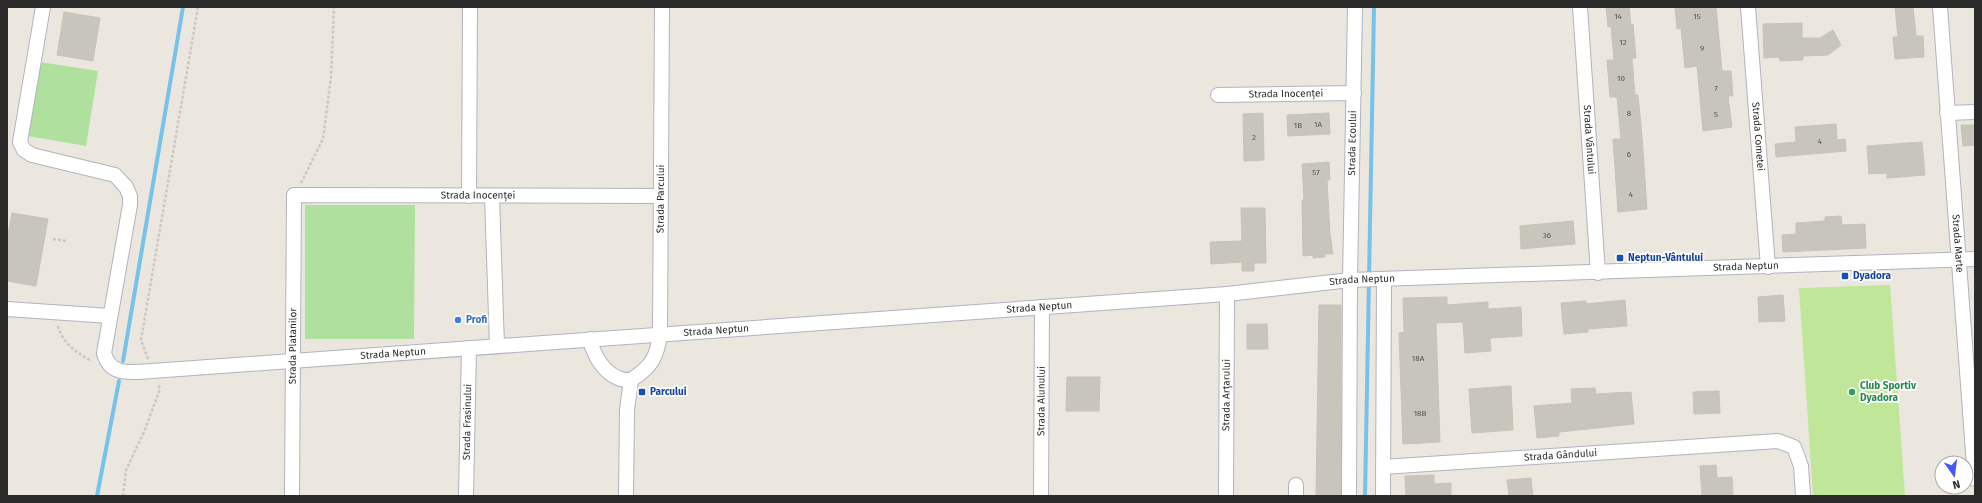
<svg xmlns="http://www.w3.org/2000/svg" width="1982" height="503" font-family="'Fira Sans',sans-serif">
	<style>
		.green { fill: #afe09d }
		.pitch { fill: #c0e799 }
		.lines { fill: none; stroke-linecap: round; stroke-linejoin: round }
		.stream { stroke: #76c2e9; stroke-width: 4 }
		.building { fill: #c8c5bc; stroke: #c7c3b7 }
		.minor-casing { stroke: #b1b3be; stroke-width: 16 }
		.path { stroke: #c8c8c8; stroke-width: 2.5; stroke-dasharray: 3 2; stroke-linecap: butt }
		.minor { stroke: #fff; stroke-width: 14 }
		.transit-dot { fill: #1a4fb4; stroke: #fff; stroke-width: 1.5 }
		.shop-dot { fill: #3f7fe0; stroke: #fff; stroke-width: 1.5 }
		.leisure-dot { fill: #2e9e5b; stroke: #fff; stroke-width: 1.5 }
		.labels { text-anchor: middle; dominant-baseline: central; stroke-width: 3.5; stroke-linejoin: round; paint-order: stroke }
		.number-label { font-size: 8px; fill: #52524f }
		.street-label { font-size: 10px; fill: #2b2b2b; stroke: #fff }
		.transit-label { font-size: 10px; font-weight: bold; fill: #164399; stroke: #fff; text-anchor: start }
		.shop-label { font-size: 10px; font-weight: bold; fill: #366cbe; stroke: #fff; text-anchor: start }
		.leisure-label { font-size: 10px; font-weight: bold; fill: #27864d; stroke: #fff; text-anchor: start }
	</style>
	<rect width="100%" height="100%" fill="#ece7de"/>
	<g class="green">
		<path d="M40,62L98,71L86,146L28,136Z"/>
		<path d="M305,205H415L414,339H305Z"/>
	</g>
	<path class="pitch" d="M1890,285L1905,496H1813L1799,288Z"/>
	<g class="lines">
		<g class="stream">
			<path d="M123,361L183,7"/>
			<path d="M97,496L119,381"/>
			<path d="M1365,496L1374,7"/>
		</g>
	</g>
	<g class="building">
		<path d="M1606,7H1629L1631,25L1633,24L1636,58H1632L1635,95H1638L1642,137L1647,209L1618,212L1613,139H1621L1617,97H1610L1607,60H1614L1611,26L1608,27Z"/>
		<path d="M1675,7H1716L1722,71H1731L1733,96H1728L1732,127L1703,131L1697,66L1685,68L1681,28L1677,29Z"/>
		<path d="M1895,7H1913L1916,36H1923L1924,57L1895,59L1893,37H1898Z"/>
		<path d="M64,12L100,18L93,61L57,55Z"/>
		<path d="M1802,23V38H1820L1833,30L1841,45L1828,55L1803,56V60L1780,61L1779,57L1764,58L1763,24Z"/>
		<path d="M1263,113L1264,160L1244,161L1243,114Z"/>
		<path d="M1329,113L1330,134L1288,136L1287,115Z"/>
		<path d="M1836,124L1837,140L1845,139L1846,151L1776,157L1775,144L1796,142L1795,127Z"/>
		<path d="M1961,125H1975V145L1963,146Z"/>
		<path d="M1922,142L1925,175L1887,178V173L1869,174L1867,146Z"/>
		<path d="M1329,162L1330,180H1327L1330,234L1333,254H1325V257L1313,258V255L1303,256L1302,200H1304L1302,164Z"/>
		<path d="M1241,208H1265L1266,263H1254V271H1242V262L1211,264L1210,242L1242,241Z"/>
		<path d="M12,213L48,219L36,286L7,281V241Z"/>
		<path d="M1841,216L1842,225L1865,224L1866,248L1783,252L1782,235L1796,234V223L1825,221V217Z"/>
		<path d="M1573,221L1575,244L1521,249L1520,226Z"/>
		<path d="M1783,295L1785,321L1759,322L1758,297Z"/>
		<path d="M1447,297V305L1488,302V309L1521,307L1522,336L1490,338L1491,351L1465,353L1463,322L1436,323L1440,442L1403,444L1399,333L1404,332L1403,298Z"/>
		<path d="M1625,300L1627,326L1588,329V332L1564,334L1561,303L1586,301V304Z"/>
		<path d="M1319,305H1341V496H1316Z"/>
		<path d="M1247,324H1267L1268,349H1247Z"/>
		<path d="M1067,377H1100L1099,411H1066Z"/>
		<path d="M1511,386L1513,430L1472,433L1469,389Z"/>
		<path d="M1595,388L1596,394L1631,392L1634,424L1559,432V436L1537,438L1534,406L1572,403L1571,389Z"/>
		<path d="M1719,391L1720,413L1694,414L1693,392Z"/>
		<path d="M1716,465L1717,478L1732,477L1733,496H1702L1700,466Z"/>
		<path d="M1434,475V484L1451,483V496H1406L1405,476Z"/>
		<path d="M1531,478L1533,496H1509L1507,480Z"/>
	</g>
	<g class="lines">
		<defs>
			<g id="minor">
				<path id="s1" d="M43,7L20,142L24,150L32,155L115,175L126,187L130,196V205L104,353C110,377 132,372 152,371L1227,294L1350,280L1975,259"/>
				<path id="s2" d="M1580,7L1598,273"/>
				<path id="s3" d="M1748,7L1768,267"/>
				<path id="s4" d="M1940,7L1975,479"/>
				<path id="s5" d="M1218,95L1354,93"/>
				<path d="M1947,113L1975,112"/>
				<path d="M469,196L470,7"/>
				<path d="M492,196L497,346"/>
				<path d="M7,309L110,316"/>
				<path id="s6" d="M590,339C593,354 603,372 618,378C622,380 627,380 631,380C651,367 657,358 660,334L662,7"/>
				<path id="s7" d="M1383,467L1778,441L1794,447L1801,466L1803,496"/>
				<path id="s8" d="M292,496L294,195L661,196"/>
				<path id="s9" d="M466,496L469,348"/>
				<path d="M626,496L627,410L631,380"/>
				<path id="s10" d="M1041,496L1042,307"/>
				<path id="s11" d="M1226,496L1227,294"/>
				<path d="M1296,496V485"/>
				<path id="s12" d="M1349,496L1350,280L1355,7"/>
				<path d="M1383,496L1384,280"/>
			</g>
		</defs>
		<use href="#minor" class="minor-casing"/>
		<g class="path">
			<path d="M301,183L323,139L331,77L334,7"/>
			<path d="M53,239L66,241"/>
			<path d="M58,326C62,342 77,354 92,361"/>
			<path d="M148,359L141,340L198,7"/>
			<path d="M123,496L126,470L144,432L160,389L158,384"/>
		</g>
		<use href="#minor" class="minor"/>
	</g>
	<g class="transit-dot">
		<rect x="1616" y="254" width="8" height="8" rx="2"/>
		<rect x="1841" y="272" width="8" height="8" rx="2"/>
		<rect x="638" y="388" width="8" height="8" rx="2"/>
	</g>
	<circle class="shop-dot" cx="458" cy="320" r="4"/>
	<circle class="leisure-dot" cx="1852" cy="392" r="4"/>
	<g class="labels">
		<g class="number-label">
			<text x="1618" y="16">14</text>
			<text x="1697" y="16">15</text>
			<text x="1623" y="42">12</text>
			<text x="1702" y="48">9</text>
			<text x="1621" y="78">10</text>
			<text x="1716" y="88">7</text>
			<text x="1629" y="113">8</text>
			<text x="1716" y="114">5</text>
			<text x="1318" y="124">1A</text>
			<text x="1298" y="125">1B</text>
			<text x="1254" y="137">2</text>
			<text x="1820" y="141">4</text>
			<text x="1629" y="154">6</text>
			<text x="1316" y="172">57</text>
			<text x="1631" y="194">4</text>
			<text x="1547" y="235">36</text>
			<text x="1418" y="358">18A</text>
			<text x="1420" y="413">18B</text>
		</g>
		<g class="street-label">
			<text stroke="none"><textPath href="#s5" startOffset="68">Strada Inocenței</textPath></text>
			<text stroke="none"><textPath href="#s3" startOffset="130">Strada Cometei</textPath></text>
			<text stroke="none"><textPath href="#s2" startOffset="133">Strada Vântului</textPath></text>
			<text stroke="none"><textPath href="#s12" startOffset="353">Strada Ecoului</textPath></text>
			<text stroke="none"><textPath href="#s8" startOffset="485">Strada Inocenței</textPath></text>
			<text stroke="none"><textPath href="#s6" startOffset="255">Strada Parcului</textPath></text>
			<text stroke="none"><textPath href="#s4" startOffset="237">Strada Marte</textPath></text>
			<text stroke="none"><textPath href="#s1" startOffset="2081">Strada Neptun</textPath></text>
			<text stroke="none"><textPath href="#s1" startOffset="1697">Strada Neptun</textPath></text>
			<text stroke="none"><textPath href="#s1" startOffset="1373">Strada Neptun</textPath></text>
			<text stroke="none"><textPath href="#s1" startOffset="1049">Strada Neptun</textPath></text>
			<text stroke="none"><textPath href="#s8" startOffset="150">Strada Platanilor</textPath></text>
			<text stroke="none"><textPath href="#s1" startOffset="725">Strada Neptun</textPath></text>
			<text stroke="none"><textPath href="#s11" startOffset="101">Strada Arțarului</textPath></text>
			<text stroke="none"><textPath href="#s10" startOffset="95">Strada Alunului</textPath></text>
			<text stroke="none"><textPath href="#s9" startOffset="74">Strada Frasinului</textPath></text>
			<text stroke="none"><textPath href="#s7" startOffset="178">Strada Gândului</textPath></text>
		</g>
		<g class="transit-label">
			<text x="1628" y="258">Neptun-Vântului</text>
			<text x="1853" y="276">Dyadora</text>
			<text x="650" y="392">Parcului</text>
		</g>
		<g class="shop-label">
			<text x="466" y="320">Profi</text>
		</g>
		<g class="leisure-label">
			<text x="1860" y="386">Club Sportiv<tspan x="1860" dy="12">Dyadora</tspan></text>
		</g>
	</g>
	<rect width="1982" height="503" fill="none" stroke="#2b2b2b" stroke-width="16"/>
	<g transform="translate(1954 475) rotate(166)"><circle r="19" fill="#ffffff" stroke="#aaaaaa"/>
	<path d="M0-3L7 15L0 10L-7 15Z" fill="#465af1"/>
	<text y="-6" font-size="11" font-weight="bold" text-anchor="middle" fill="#2b2b2b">N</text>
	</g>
</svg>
